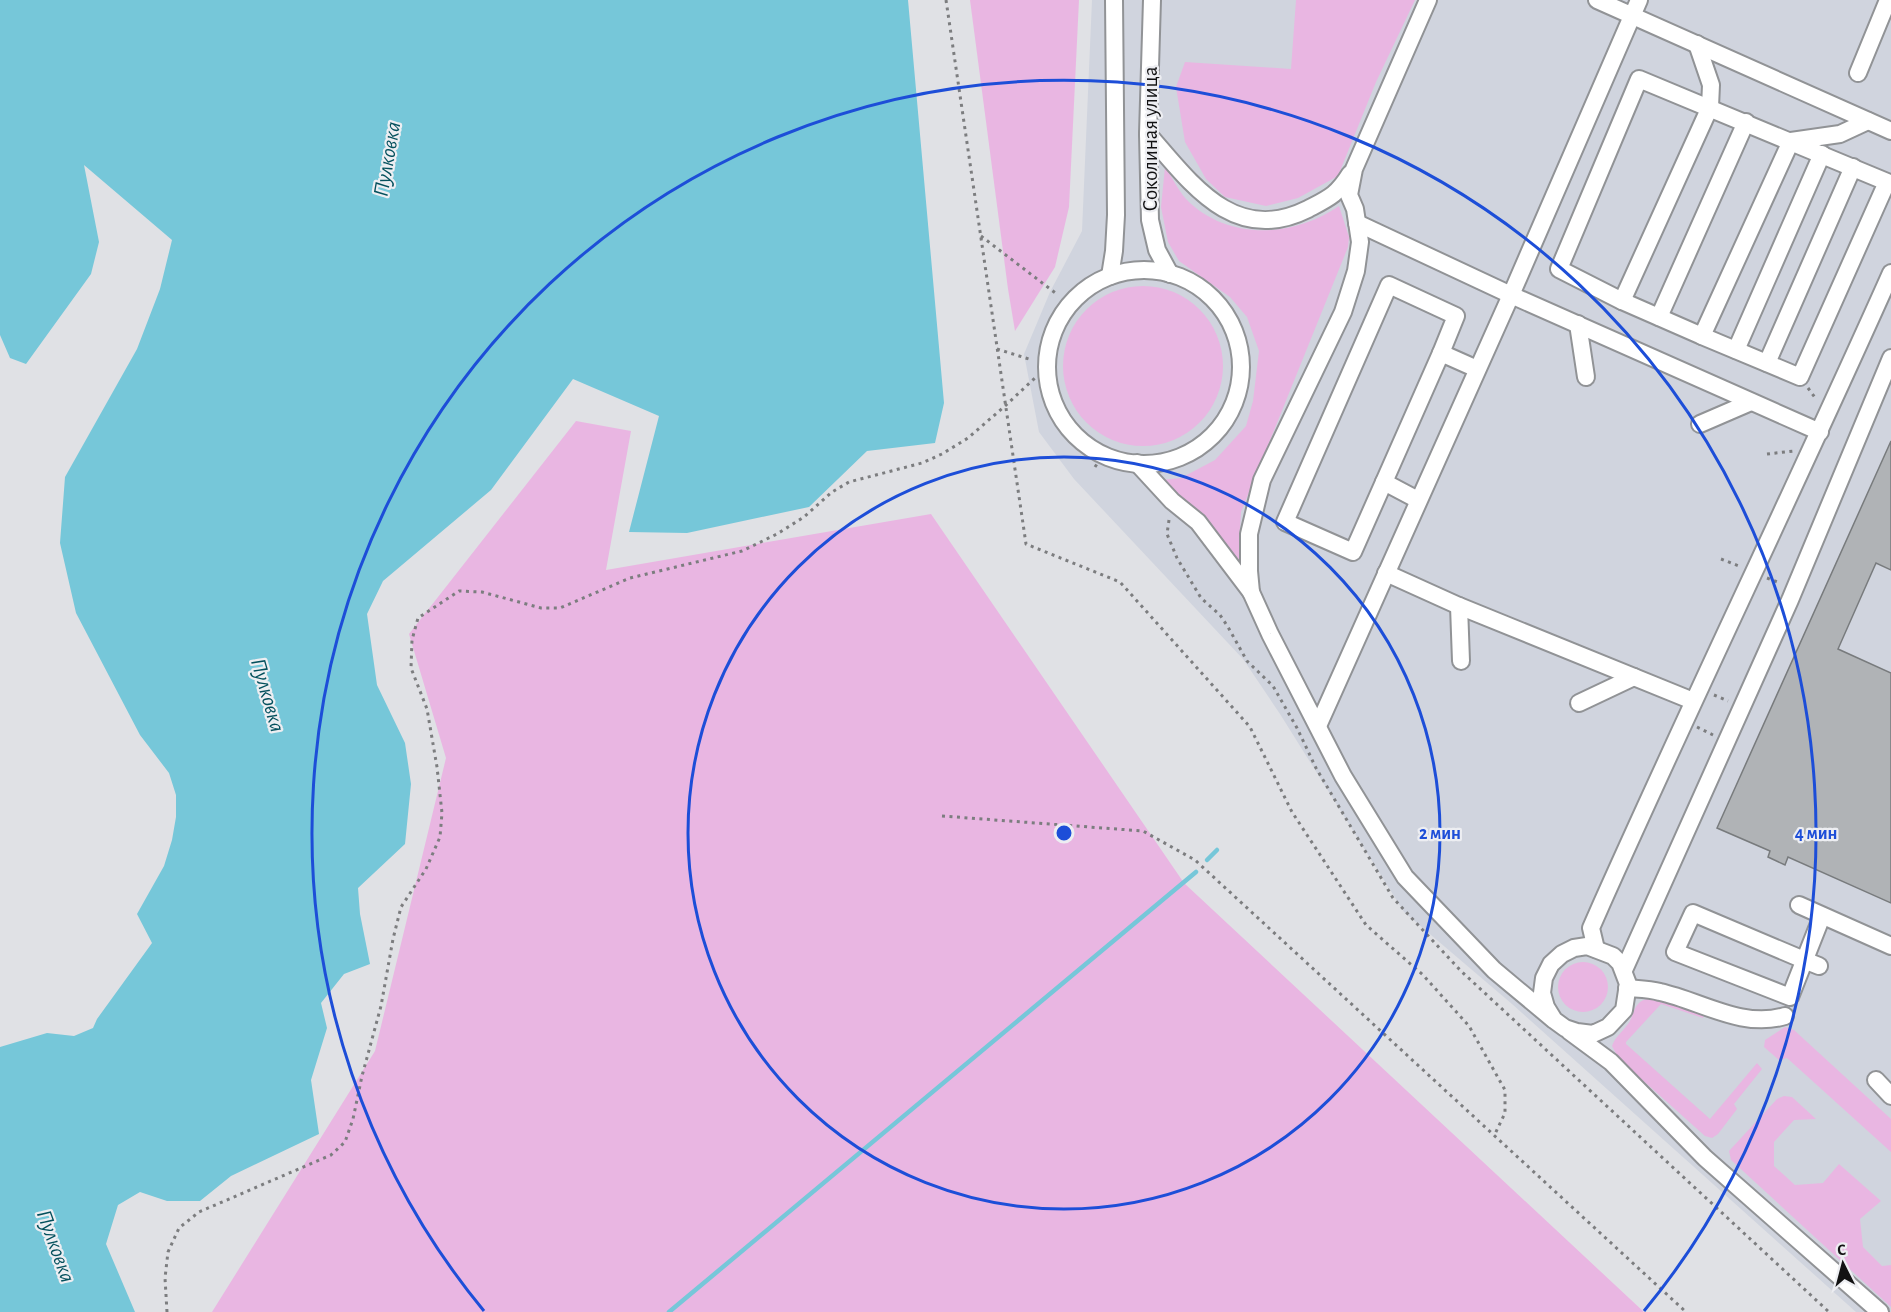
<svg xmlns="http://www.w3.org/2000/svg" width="1891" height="1312" font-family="'Alegreya Sans',sans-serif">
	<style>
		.built { fill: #d0d4de }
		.green { fill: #e9b6e2 }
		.water { fill: #76c7d9 }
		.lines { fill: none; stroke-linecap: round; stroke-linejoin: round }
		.stream { stroke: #76c7d9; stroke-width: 4.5 }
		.building { fill: #b0b3b6; stroke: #787b7d; stroke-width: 1.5 }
		.minor-casing { stroke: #919396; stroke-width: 20 }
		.path { stroke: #7c7d7f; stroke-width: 3; stroke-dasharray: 3 4.5; stroke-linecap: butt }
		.minor { stroke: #fff; stroke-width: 16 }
		.ring { fill: none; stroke: #1d4ed8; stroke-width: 3 }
		.labels { text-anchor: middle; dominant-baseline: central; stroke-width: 4.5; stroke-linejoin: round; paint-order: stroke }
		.street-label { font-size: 21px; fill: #121213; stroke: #edeef2 }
		.water-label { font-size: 22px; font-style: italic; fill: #04505d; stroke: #edeef2 }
		.centre { fill: #1d4ed8; stroke: #edeef2; stroke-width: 3 }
		.ring-label { font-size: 18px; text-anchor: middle; font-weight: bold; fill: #1d4ed8; stroke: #edeef2; stroke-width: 4.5; stroke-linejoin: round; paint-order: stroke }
	</style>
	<rect width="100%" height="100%" fill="#e0e1e5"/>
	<path class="built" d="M1092,0H1891V1312H1856L1512,1004L1404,912L1280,714L1243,659L1074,479L1039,432L1024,354L1050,292L1082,231Z"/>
	<g class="green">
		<path d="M970,0H1079L1069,207L1055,267L1015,331L1008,289Z"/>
		<path d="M1296,0H1415L1376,82L1338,176L1298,198L1266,206L1225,197L1206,179L1185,142L1176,87L1185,62L1291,69Z"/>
		<path d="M1165,167C1172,177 1178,190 1186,199C1227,241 1293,238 1339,206L1349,237L1348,247L1241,512L1239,543L1240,565L1193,506L1161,480L1181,478L1215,460L1246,426L1253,401L1259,351L1247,317L1230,297L1179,261L1168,242L1161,207Z"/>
		<circle cx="1143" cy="366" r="80"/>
		<path d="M576,421L631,431L606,570L931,514L1184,883L1644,1312H212L375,1051L446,758L409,634Z"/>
		<circle cx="1583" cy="987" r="25"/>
		<path d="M1653,998L1704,1015L1703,1018L1661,1004L1626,1042V1044L1710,1119L1757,1063L1762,1069L1734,1104L1737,1109L1718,1134L1712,1138L1705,1136L1619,1059L1612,1046C1616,1035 1624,1031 1630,1021C1633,1015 1634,1008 1639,1003C1643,999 1647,999 1653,998Z"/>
		<path d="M1785,1027L1794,1030L1891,1119V1152L1787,1058L1779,1060L1764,1047L1765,1040Z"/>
		<path d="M1784,1096L1792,1097L1816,1119L1794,1120L1774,1142V1166L1795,1185L1823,1183L1839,1164L1881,1201L1860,1219L1863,1247L1882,1266L1891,1265V1307L1731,1160L1729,1151L1777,1099Z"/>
	</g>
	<path class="water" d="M0,0H908L944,403L935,443L867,451L809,507L687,533L629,532L659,416L573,379L491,490L383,581L367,614L377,685L405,743L411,784L405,844L358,888L360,914L370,964L344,974L321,1003L327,1028L311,1080L319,1134L231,1176L200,1201H167L140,1192L118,1205L106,1244L135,1312H0V1047L47,1033L74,1036L93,1028L97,1019L152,943L137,914L164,866L172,840L176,817V795L169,773L140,735L76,613L60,543L65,477L137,349L160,289L172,240L84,165L99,242L91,274L26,364L10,358L0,335Z"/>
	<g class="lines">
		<g class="stream">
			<path d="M1207,860L1217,850"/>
			<path d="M669,1312L1196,872"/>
		</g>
	</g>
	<path class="building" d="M1891,441V570L1876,563L1838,649L1891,673V903L1788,857L1785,865L1768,857L1770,851L1717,828Z"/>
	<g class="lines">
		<defs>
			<g id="minor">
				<path d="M1152,0L1148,134L1150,220L1157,250L1170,274"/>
				<path d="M1428,0L1354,169L1349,195L1355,209L1360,242L1356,271L1343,312L1262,480L1249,534V571L1251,592L1270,634L1343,776L1405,877L1494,970L1554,1020L1565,1028L1577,1032L1593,1034L1608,1027L1624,1010L1628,984L1620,963L1613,956L1587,946L1574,948L1562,954L1551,964L1544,978L1542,993L1546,1007L1554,1020"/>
				<path d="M1597,0L1891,131"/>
				<path d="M1697,44L1711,85L1710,107L1622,301L1702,336L1791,141L1840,134L1868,121"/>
				<path d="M1858,73L1888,0"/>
				<path d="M1148,134C1191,183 1234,246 1308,209C1329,198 1337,195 1350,174"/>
				<path d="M1357,223L1511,295L1820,432"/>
				<circle cx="1144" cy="367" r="97"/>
				<path d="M1110,276L1114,251L1116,215L1114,0"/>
				<path d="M1622,301L1559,269L1639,79L1887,182L1800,377L1702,336"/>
				<path d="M1659,317L1746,122"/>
				<path d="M1578,324L1586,377"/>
				<path d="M1736,350L1822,154"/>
				<path d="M1767,363L1853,167"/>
				<path d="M1700,424L1751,402"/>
				<path d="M1137,463L1172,501L1198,522L1251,592"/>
				<path d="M1384,482L1353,552L1285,522L1389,285L1456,316L1441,353"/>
				<path d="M1418,500L1384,482L1441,353L1477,369"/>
				<path d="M1386,573L1459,606L1693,701"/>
				<path d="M1459,606L1461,661"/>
				<path d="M1579,703L1634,677"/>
				<path d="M1318,726L1511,295L1639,0"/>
				<path d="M1799,905L1891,946"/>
				<path d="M1596,949L1591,928L1602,903C1696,692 1797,484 1891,273"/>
				<path d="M1819,966L1804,960L1693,913L1675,952L1790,997L1822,916"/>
				<path d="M1624,970L1790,600L1891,358"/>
				<path d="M1627,988C1638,989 1649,989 1660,992C1701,1001 1742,1029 1785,1016"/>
				<path d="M1569,1031L1611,1062L1705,1158L1880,1312"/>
				<path d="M1876,1080L1891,1096"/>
			</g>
		</defs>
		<use href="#minor" class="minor-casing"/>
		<g class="path">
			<path d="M946,0L1026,544L1120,582L1250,727L1292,812L1366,925L1423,975L1469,1026L1505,1090V1113L1494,1136"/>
			<path d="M981,236L1058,295"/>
			<path d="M997,349L1032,360"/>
			<path d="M1808,388L1816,399"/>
			<path d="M1767,454L1794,451"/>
			<path d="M1095,467L1103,455"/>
			<path d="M1169,520L1167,534L1177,558L1201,598L1220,615L1228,627L1247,661L1273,686L1297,728L1316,768L1393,898L1461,971L1829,1312"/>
			<path d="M1721,559L1739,566"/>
			<path d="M1767,578L1780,583"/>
			<path d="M1714,695L1728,701"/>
			<path d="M1697,727L1713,735"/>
			<path d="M942,816L1143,831L1195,860L1686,1312"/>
			<path d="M167,1312L165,1278L168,1252L179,1228L199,1212L331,1155L345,1142L353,1119L362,1076L381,1006L393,939L401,907L426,869L440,837L442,813L437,767L427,709L411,668L412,640L418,618L459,591L482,592L541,608H560L630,578L742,551L777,534L804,517L832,492L849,482L922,463L942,454L968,438L1005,406L1036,377"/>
		</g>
		<use href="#minor" class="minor"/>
	</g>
	<g class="ring">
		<circle cx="1064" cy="833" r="376"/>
		<path d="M484 1311A752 752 0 1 1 1644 1311"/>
	</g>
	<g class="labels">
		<g class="street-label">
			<text transform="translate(1150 139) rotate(-90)">Соколиная улица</text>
		</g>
		<g class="water-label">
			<text transform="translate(387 159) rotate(-80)">Пулковка</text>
			<text transform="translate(268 695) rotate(74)">Пулковка</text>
			<text transform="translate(56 1246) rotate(70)">Пулковка</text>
		</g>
	</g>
	<circle cx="1064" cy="833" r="9" class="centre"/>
	<g class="ring-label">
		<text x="1440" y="839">2 мин</text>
		<text x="1816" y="839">4 мин</text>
	</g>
	<g transform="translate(1843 1264) rotate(354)" stroke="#edeef2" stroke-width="4.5" paint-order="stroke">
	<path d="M0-4.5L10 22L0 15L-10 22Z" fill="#121213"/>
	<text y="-9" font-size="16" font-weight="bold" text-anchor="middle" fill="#121213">С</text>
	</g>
</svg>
